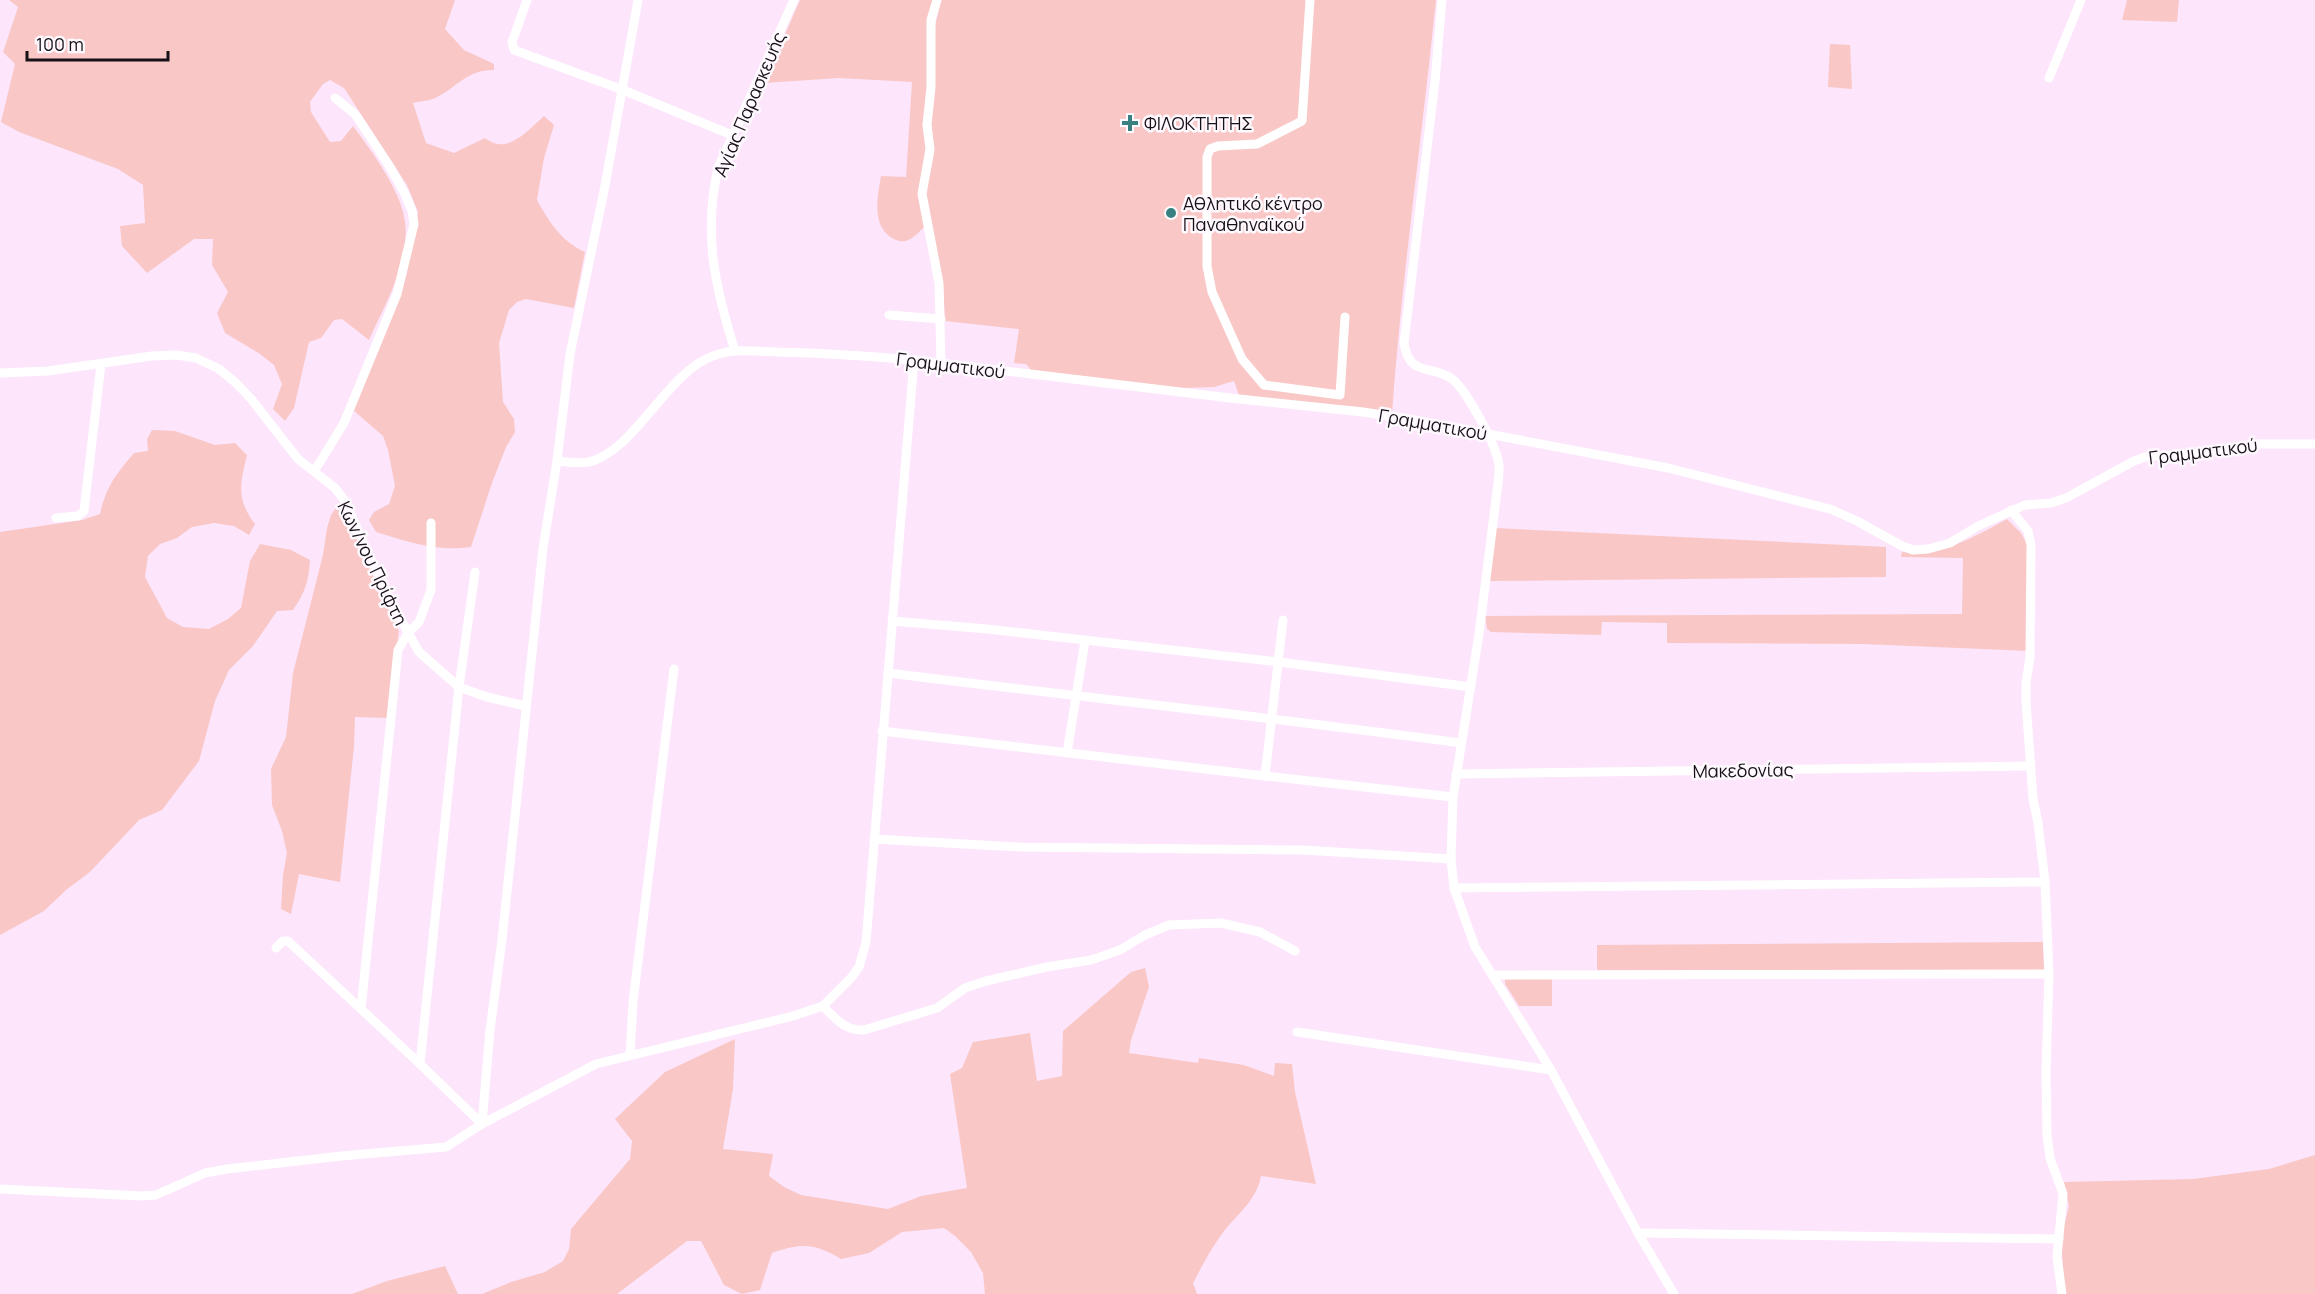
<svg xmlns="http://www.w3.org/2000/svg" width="2315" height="1294" font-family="Manrope,sans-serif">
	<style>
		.green { fill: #f9c8c6 }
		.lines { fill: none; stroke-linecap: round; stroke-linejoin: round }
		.minor { stroke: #fff; stroke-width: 9 }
		.poi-dot { fill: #398180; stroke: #fef9fe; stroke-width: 2 }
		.labels { text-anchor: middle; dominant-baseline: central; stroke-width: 5; stroke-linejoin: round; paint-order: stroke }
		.street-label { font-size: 18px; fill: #171017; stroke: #fef9fe }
		.poi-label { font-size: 18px; fill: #171017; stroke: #fef9fe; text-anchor: start }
	</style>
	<rect width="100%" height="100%" fill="#fde5fc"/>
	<g class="green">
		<path d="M9,0H455L445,29L464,50L494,64V70C466,70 459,86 437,97C431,101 421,101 413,103L426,143L454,153L485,138C507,156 527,131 544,116L554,125L544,158L537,200C549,222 562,242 585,252L574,308L526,299L517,302L509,310L499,343L503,402L514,419L515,432L506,447L492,483L471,547C438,552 408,542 376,532L369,520L374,512L389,504L395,486L388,450L383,436L353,410L406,276L418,212L407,185L344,88L330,80L323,84L310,102L311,112L330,142L341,141L353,126C371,150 402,192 405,222C410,263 385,304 369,340L342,319L334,320L321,338L309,342L294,408L285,421L273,409L282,384L274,365L260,354L225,333L217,313L228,292L212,265L213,239H194L147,273L122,246L120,226L145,223L143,185L118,169L19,132L1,122L15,64L3,52L18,7Z"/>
		<path d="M800,0H935L924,227C916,235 908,245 896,240C871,229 877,199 881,176L906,177L912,82L839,78L764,83Z"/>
		<path d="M941,0H1436C1422,138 1402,275 1392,413L1239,395L1234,381L1214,387L1181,388L1031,370L1026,364L1014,363L1019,329L945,321L943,285L926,192L934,154L931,120L934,31Z"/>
		<path d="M2127,0H2179L2177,22L2122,20Z"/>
		<path d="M1830,44L1850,45L1852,89L1828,87Z"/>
		<path d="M152,430L175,431L215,445L235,443L247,455C240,484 236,499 255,524L249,535L234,526L214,523L192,527L177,538L160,544L148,556L145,577L167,618L183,627L209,629L228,619L241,608L250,561L260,544L291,550L310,560C309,580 305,593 293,610L277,611L253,646L229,670L215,701L199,761L162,810L139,820L90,872L66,890L44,911L0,935V532L82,520L100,514C106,487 116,474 134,453L148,451L147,439Z"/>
		<path d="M336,508H342L346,516L399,631L387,718L355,717L354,746L340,882L299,874L291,914L281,909L283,875L287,853L282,831L272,805L271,769L286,737L293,673L323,555L327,528L331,515Z"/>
		<path d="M2007,519L2021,533L2027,544L2030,651L1863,644L1667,643V623L1602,622L1601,635L1491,632L1487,629L1485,616L1962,614L1963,558L1901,557L1902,552C1942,556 1974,537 2007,519Z"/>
		<path d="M1495,528L1886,547V577L1489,581Z"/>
		<path d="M2043,942L2044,970H1597V945Z"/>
		<path d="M1145,968L1149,987L1131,1040L1129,1053L1198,1063L1199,1058L1244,1065L1274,1076L1275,1063L1292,1064L1295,1092L1316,1184L1261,1176C1256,1203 1233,1217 1219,1238C1209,1252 1201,1268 1193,1283L1197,1294H985L983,1273L971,1252L955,1236L944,1228L902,1232L869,1253L841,1259C814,1243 801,1243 772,1253L760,1290L742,1294L724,1285L701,1241H687L617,1294H482L511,1282L545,1272L563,1261L569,1249L571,1229L630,1159L632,1141L615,1119L665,1072L735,1039L733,1089L723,1149L773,1154L769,1176L784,1187L801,1195L888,1209L921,1196L967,1188L950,1074L962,1068L973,1042L1030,1033L1037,1081L1062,1076L1063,1031L1131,972Z"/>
		<path d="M1505,979H1552V1006H1519L1505,984Z"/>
		<path d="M2315,1155V1294H2065L2061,1238L2069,1206L2064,1182L2193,1179L2269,1169Z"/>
		<path d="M445,1266L458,1294H352L387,1281Z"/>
	</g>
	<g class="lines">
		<g class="minor">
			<path d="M527,0L512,42L514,50L623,90L732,135"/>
			<path d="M937,0L931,20V87L927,125L930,149L922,194L939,283L941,363"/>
			<path d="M1310,0L1302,121L1257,144L1218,146L1210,149L1207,157V266L1212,292L1242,359L1264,385L1340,395L1345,317"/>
			<path d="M1442,0L1435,81L1404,343C1409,378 1432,364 1452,379C1466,389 1494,442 1498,460C1500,467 1499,476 1498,483L1479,634L1453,797L1451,859L1454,888L1475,947L1551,1070L1638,1233L1674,1294"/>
			<path d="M2049,78L2081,0"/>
			<path d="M889,315L941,319"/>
			<path d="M735,351C715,287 703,234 718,168L794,0"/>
			<path d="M0,373L48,371L152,356L176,355L196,358L219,369L236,383L252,400L298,459L335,488L345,501L385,591L419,652L459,687L487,697L525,706"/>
			<path d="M557,461C567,462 579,464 589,462C635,451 667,372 713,356C734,348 755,351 777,352C823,353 868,356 914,360L1230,398L1363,412L1409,419L1668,468L1830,509L1857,521L1902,546L1913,550L1928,549L1950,543L1978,526L2025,505L2051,503L2066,498L2134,461L2148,456L2192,455L2255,444H2315"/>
			<path d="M315,470L344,423L397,294L414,224L412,211L405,194L390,167L355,114L335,98"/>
			<path d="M2011,510L2028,531L2031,545L2030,657L2026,683V702L2033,799L2038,823L2045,882L2049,974L2046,1071L2047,1135L2050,1158L2063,1194L2057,1257L2062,1294"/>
			<path d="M56,518L78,516L84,511L101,364"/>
			<path d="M475,572L459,687L420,1064L482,1124"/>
			<path d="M1283,620L1265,776L1453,797"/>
			<path d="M892,621L987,629L1279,662L1471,687"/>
			<path d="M888,673C1079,697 1270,717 1461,743"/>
			<path d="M882,731L1265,776"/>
			<path d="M1067,753L1085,641"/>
			<path d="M1456,774L2030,766"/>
			<path d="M874,839L1019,847L1303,850L1451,859"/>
			<path d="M1454,888L2045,882"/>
			<path d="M276,948L283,941H288L361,1009"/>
			<path d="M1494,975L2049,974"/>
			<path d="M823,1006C836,1019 845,1031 864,1030L937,1008L965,988L986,981L1047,967L1091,960L1120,950L1145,935L1169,925L1221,923L1260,932L1295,951"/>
			<path d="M1297,1032L1551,1070"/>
			<path d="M630,1055L633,1002L674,669"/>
			<path d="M420,1064L361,1009L398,650L408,633L419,622L431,590V523"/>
			<path d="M482,1124L490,1030L502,940L543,548L557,461L570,354L605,186L638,0"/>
			<path d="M0,1189L141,1196L156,1195L205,1173L227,1169L341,1156L446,1147L482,1124L596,1064L793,1016L823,1006L851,978L859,967L866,942L914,360"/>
			<path d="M1638,1233L2059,1239"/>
		</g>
	</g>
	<g class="poi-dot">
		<path d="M1127 114h6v6h6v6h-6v6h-6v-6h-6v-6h6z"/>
		<circle cx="1171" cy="213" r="6"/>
	</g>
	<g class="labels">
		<g class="street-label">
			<text transform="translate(749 104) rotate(-67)">Αγίας Παρασκευής</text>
			<text transform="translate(951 365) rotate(7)">Γραμματικού</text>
			<text transform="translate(1433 424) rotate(10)">Γραμματικού</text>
			<text transform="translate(2203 451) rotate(-7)">Γραμματικού</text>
			<text transform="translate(373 563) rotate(64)">Κων/νου Πρίφτη</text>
			<text transform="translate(1743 770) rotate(-1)">Μακεδονίας</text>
		</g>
		<g class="poi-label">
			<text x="1144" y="123">ΦΙΛΟΚΤΗΤΗΣ</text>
			<text x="1183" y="203">Αθλητικό κέντρο<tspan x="1183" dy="21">Παναθηναϊκού</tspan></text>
		</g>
	</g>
	<path d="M27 51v9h141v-9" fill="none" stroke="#171017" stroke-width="3"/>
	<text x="36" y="51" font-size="18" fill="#171017" stroke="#fef9fe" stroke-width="4.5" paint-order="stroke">100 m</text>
</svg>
